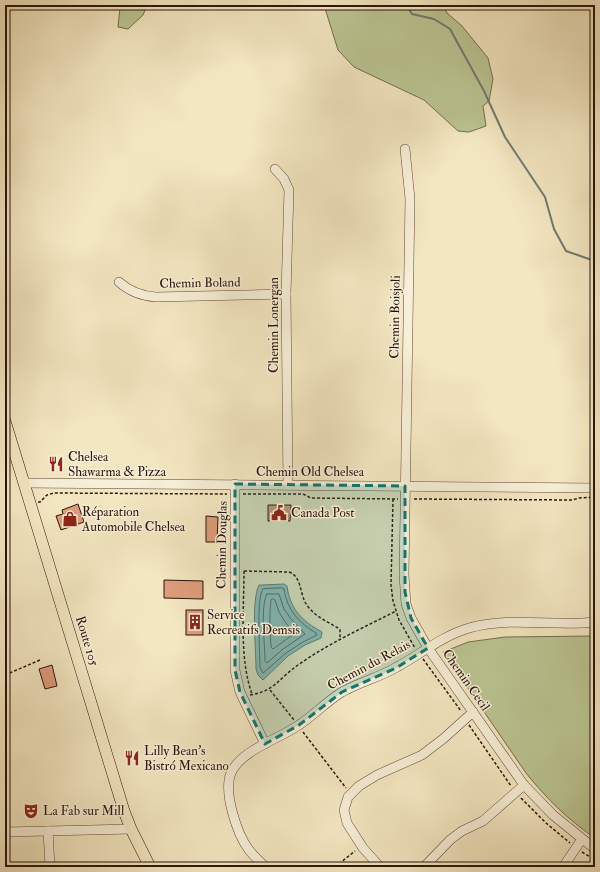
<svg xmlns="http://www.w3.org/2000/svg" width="600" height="872" font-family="'IM FELL Double Pica',serif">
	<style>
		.green { fill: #bbc592; stroke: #736d4e }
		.water { fill: #9dbfb9; stroke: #6f7b73 }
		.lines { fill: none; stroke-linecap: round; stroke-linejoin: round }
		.shore { stroke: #646a62; stroke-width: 1 }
		.stream { stroke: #6f7b73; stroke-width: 2 }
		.building { fill: #de9c7a; stroke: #2b150b }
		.minor-casing { stroke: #5d4a38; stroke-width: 10 }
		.major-casing { stroke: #2b150b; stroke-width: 12 }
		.path { stroke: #2b150b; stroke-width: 1.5; stroke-dasharray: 3 2; stroke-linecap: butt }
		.minor { stroke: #f7efd7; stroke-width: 9 }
		.major { stroke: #f3e7c1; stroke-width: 11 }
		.marked { fill: #0f766e; fill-opacity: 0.2; stroke: #0f766e; stroke-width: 3; stroke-dasharray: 8 5; stroke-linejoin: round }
		.labels { text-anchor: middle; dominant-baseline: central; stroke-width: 3; stroke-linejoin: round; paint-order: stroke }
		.street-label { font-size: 13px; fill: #2b150b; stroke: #f7efd7 }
		.poi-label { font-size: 13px; fill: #2b150b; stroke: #f7efd7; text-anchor: start }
	</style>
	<rect width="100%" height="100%" fill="#f3e7c1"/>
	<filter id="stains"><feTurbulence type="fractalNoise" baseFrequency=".005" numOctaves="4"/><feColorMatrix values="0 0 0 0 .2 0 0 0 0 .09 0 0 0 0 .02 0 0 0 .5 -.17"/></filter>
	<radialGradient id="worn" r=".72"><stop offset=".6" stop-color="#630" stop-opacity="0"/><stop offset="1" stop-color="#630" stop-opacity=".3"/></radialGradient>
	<g class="green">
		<path d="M118,5H147L143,15L128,29L118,27L120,8Z"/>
		<path d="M324,5H443L447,13L462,26L488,58L493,79L489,101L483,106L486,126L469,132L458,131L424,100L354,67L338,50Z"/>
		<path d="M595,636V838C568,820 546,798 526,773L443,652L468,642L505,637Z"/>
	</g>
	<path class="water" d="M284,584L287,586C290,609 302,621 322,632L321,638L305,645L288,656L263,680L258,675L256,669C256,649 251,601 259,585H262Z"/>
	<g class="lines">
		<g class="shore">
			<path d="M282,588L284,589C287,610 299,623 316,633L317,635L303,642L286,653L263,673L260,667C260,653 256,597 263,589Z"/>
			<path d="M267,594H279L284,609L291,619L305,634L283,649L267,663L265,661C265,645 260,606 267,594Z"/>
			<path d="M273,599L275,600L279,612L285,622L295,633L273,649L271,647C270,632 269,616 271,600Z"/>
		</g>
		<path class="stream" d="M406,5L412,14L434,19L450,29L484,91L505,137L545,197L554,229L566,251L592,260"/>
	</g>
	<g class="building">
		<path d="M78,504L84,522L61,530L56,516L63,514L62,510Z"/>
		<path d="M268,505H291L290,521H268Z"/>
		<path d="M206,516L218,517L217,542H206Z"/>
		<path d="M164,580L203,581V599L164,598Z"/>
		<rect x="186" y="610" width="17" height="25"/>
		<path d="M52,665L57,686L45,689L39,669Z"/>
	</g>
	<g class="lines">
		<defs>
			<g id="minor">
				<path d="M405,149L410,199L404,575L406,604L411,618L428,648L449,678L524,785L553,815L595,849"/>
				<path d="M275,169L284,179L289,190L286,294L288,485"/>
				<path d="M119,282C129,291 142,296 156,297L286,294"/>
				<path d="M24,483L595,488"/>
				<path d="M235,484V670L240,692L265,744"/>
				<path d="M48,831L50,867"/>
				<path d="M5,832L131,829"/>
				<path d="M266,867C260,862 254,856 249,850C237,834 223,792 231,773C241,750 279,739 299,725C314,715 326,702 342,692C360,682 380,677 397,667C421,654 442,636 469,628C509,616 553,627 595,622"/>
				<path d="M380,867L363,848L347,823L344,810L348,797L359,786L377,775L422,755L443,739L473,712"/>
				<path d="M424,867L450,840L462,831L483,821L524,785"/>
				<path d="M563,867L582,839"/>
			</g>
			<path id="major" d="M5,421L124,811L131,829L150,867"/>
		</defs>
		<use href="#minor" class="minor-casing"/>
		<use href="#major" class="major-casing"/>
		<g class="path">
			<path d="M243,494H303L311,498L398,499"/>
			<path d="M393,499L391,585L393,601L399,620L415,648"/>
			<path d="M414,499L572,500L579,498L595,497"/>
			<path d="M38,502H40L47,495L54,493L227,494"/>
			<path d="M244,571L289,572C301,576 300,592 305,602C312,615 326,621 338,628L340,630V639"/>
			<path d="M244,571C244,610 239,658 252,694"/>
			<path d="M423,659L461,711"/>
			<path d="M5,675L40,660"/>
			<path d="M270,690L294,720"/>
			<path d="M250,695C275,691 279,678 298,665C329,643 363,628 396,611"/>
			<path d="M469,725L511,786"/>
			<path d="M303,732L346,788"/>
			<path d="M521,798L546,823L570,843"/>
			<path d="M582,852L595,860"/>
			<path d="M335,867L355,851"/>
		</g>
		<use href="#minor" class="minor"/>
		<use href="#major" class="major"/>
	</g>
	<path class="marked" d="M235,484L405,486V592L411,618L428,648L396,668L342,692L299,725L265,744L240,692L235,670Z"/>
	<defs>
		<symbol id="restaurant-bare" viewBox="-9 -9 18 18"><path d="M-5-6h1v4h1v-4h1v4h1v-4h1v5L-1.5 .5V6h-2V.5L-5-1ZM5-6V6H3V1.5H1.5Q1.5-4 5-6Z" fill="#8f2418" stroke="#f7efd7" stroke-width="2.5" paint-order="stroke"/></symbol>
		<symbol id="civic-bare" viewBox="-9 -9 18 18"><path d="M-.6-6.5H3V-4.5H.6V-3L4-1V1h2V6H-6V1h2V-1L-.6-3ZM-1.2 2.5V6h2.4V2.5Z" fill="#8f2418" stroke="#f7efd7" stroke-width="2.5" paint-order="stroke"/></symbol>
		<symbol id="shop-bare" viewBox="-9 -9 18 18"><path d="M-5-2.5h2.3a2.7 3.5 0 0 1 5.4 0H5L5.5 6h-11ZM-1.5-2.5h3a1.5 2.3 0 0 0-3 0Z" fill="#8f2418" stroke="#f7efd7" stroke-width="2.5" paint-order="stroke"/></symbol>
		<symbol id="building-bare" viewBox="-9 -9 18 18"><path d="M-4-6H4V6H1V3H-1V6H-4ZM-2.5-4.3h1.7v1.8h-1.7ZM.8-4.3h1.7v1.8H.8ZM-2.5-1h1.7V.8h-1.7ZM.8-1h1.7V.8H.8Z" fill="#8f2418" stroke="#f7efd7" stroke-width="2.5" paint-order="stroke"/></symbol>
		<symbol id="theatre-bare" viewBox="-9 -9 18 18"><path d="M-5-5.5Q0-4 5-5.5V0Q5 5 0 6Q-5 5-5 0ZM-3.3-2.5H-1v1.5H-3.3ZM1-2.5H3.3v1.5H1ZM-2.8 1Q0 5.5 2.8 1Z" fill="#8f2418" stroke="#f7efd7" stroke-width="2.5" paint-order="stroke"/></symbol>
	</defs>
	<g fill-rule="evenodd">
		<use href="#restaurant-bare" x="45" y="453" width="22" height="22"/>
		<use href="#civic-bare" x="268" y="502" width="22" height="22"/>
		<use href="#shop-bare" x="59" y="508" width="22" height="22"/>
		<use href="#building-bare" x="184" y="611" width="22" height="22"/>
		<use href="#restaurant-bare" x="121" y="747" width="22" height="22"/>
		<use href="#theatre-bare" x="20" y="800" width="22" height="22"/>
	</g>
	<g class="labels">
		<g class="street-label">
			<text transform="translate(200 283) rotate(-1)">Chemin Boland</text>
			<text transform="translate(395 317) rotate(-89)">Chemin Boisjoli</text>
			<text transform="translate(274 325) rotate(-90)">Chemin Lonergan</text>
			<text x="310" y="472">Chemin Old Chelsea</text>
			<text transform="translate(222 545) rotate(-89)">Chemin Douglas</text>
			<text transform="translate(87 641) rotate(73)">Route 105</text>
			<text transform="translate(369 665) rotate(-28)">Chemin du Relais</text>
			<text transform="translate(466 680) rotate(55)">Chemin Cecil</text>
		</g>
		<g class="poi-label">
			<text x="68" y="457">Chelsea<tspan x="68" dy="15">Shawarma &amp; Pizza</tspan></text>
			<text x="82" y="512">Réparation<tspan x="82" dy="15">Automobile Chelsea</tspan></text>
			<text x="291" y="513">Canada Post</text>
			<text x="207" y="615">Service<tspan x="207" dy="15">Recreatifs Demsis</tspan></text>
			<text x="144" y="751">Lilly Bean's<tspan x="144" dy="15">Bistró Mexicano</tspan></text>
			<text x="43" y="811">La Fab sur Mill</text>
		</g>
	</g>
	<rect width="600" height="872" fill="none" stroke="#f3e7c1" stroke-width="20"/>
	<rect x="6" y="6" width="588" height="860" fill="none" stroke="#2b150b" stroke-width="2"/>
	<rect x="10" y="10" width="580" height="852" fill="none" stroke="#2b150b"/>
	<rect width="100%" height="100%" filter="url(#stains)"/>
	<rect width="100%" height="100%" fill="url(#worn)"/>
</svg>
